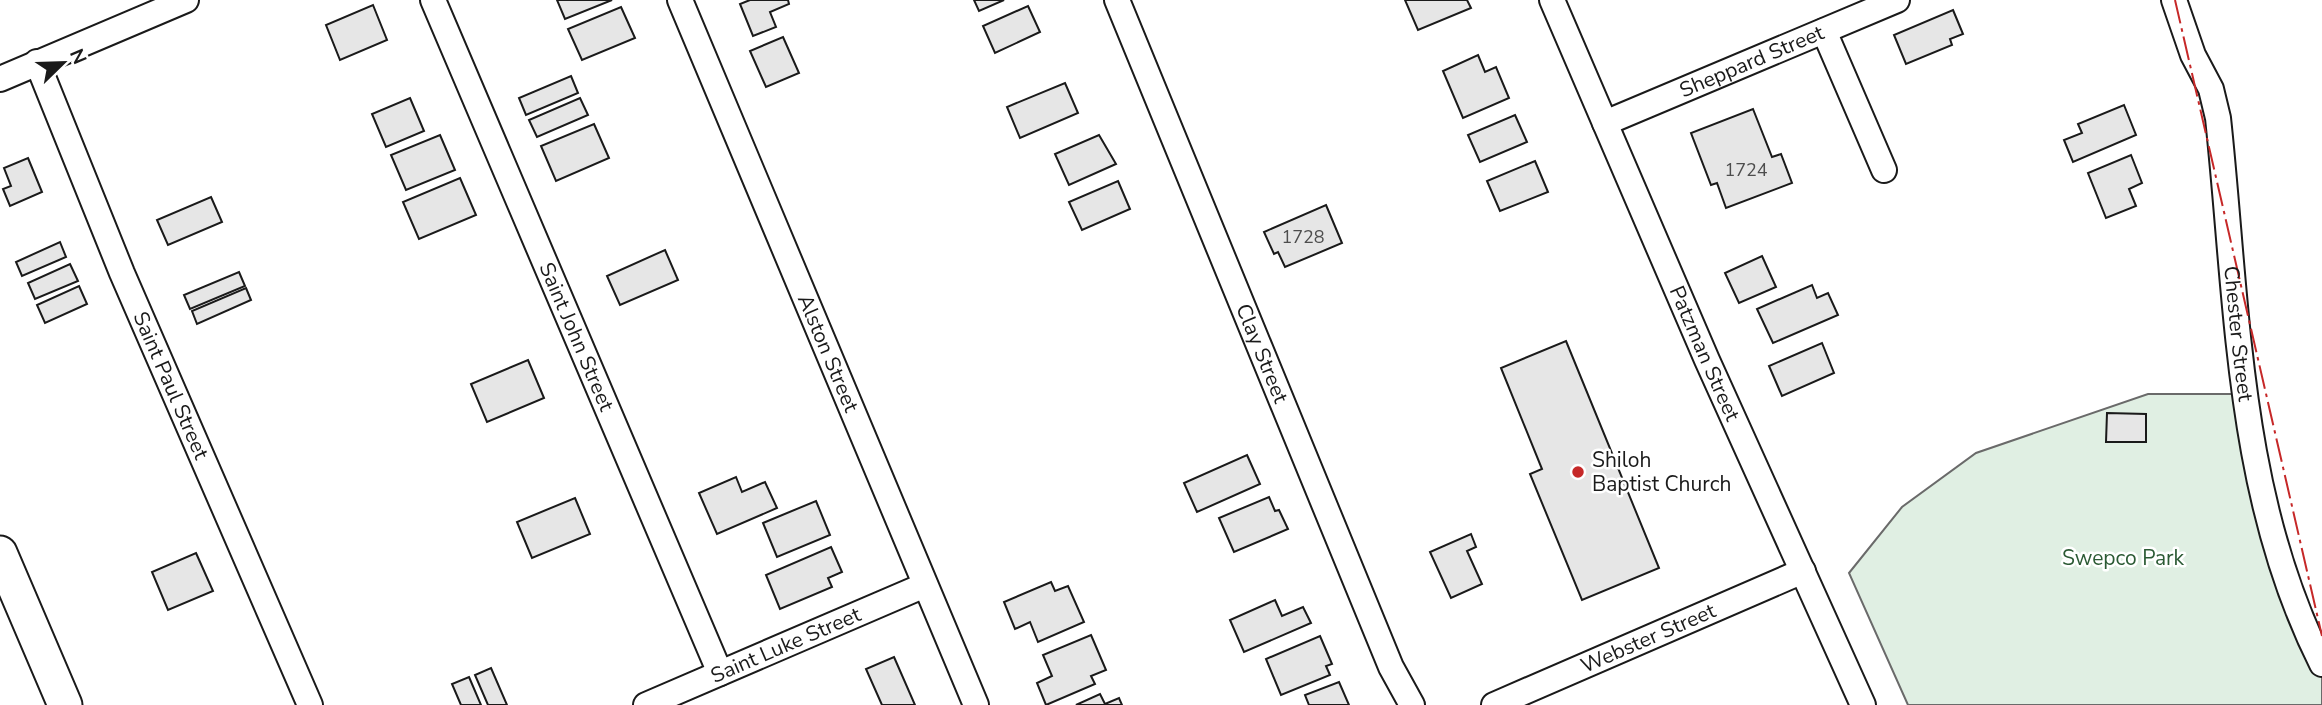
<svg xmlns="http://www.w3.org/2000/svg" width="2322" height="705" font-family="'Nunito Sans',sans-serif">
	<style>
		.green { fill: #e0efe3; stroke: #6a6a6a; stroke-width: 2 }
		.building { fill: #e6e6e6; stroke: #1a1a1a; stroke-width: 2 }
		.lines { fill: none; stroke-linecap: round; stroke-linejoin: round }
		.street-casing { stroke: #1a1a1a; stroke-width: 28 }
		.secondary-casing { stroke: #1a1a1a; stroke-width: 37 }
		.street { stroke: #fff; stroke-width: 24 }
		.secondary { stroke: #fff; stroke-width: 33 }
		.power { stroke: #c62828; stroke-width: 2; stroke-dasharray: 24 5 3.5 5; stroke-linecap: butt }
		.poi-dot { fill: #c62828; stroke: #fff; stroke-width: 2.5 }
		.labels { text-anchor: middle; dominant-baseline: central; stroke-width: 5; stroke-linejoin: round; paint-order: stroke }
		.number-label { font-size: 18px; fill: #4d4d4d }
		.street-label { font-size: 21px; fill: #1a1a1a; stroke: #fff }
		.poi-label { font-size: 21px; fill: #1a1a1a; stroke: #fff; text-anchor: start }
		.park-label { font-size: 21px; fill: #2b5a34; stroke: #fff }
	</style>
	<rect width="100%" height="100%" fill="#fff"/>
	<path class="green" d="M2148,394H2245L2322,665V705H1908L1849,573L1902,507L1976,453Z"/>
	<g class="building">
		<path d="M557,0H612L565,19Z"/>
		<path d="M750,0H788L789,4L770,12L776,27L753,36L740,4Z"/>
		<path d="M974,0H1004L979,11Z"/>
		<path d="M1405,0H1467L1471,8L1418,30Z"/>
		<path d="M373,5L387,40L340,60L326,25Z"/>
		<path d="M1028,6L1040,32L995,53L983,26Z"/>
		<path d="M621,7L635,38L582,60L568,29Z"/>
		<path d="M1953,10L1963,34L1950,39L1952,45L1906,64L1894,35Z"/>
		<path d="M783,37L799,73L766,87L750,51Z"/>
		<path d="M1478,55L1485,72L1496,67L1509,98L1463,118L1443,71Z"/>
		<path d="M571,76L578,93L526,115L519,98Z"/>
		<path d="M1065,83L1078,113L1020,138L1007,107Z"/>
		<path d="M410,98L424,131L386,147L372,114Z"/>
		<path d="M580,98L588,115L537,137L529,120Z"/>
		<path d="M2124,105L2136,135L2073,162L2064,140L2082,133L2078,124Z"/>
		<path d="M1753,109L1772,157L1781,154L1792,183L1726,208L1717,183L1711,185L1691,133Z"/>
		<path d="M1515,115L1527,142L1480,162L1468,135Z"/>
		<path d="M594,124L609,158L556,181L541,146Z"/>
		<path d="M440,135L455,170L406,190L391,155Z"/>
		<path d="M1099,135L1116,164L1069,185L1055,154Z"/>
		<path d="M2131,155L2142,183L2129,189L2136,206L2106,218L2088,173Z"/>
		<path d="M28,158L42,192L10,206L3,189L11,186L4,168Z"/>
		<path d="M1535,161L1548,192L1500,211L1487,181Z"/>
		<path d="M460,178L476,215L419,239L403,202Z"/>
		<path d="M1118,181L1130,209L1082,230L1069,202Z"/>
		<path d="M211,197L222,222L168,245L157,220Z"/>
		<path d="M1326,205L1342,243L1285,267L1278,252L1274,254L1264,232Z"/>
		<path d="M60,242L66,257L22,276L16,262Z"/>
		<path d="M665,250L678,280L620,305L607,276Z"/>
		<path d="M1762,256L1776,287L1739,303L1725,273Z"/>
		<path d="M70,264L78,281L35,299L28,283Z"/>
		<path d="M239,272L245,286L190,309L184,295Z"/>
		<path d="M1812,285L1817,298L1828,293L1838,315L1773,343L1757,309Z"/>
		<path d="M79,286L87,304L45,323L37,305Z"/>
		<path d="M246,288L251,300L197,324L192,311Z"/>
		<path d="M1566,341L1659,568L1582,600L1530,474L1542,469L1501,368Z"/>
		<path d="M1822,343L1834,373L1782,396L1769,366Z"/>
		<path d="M528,360L544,398L487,422L471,384Z"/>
		<path d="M2107,413L2146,414V442H2106Z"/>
		<path d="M1247,455L1260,484L1197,512L1184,483Z"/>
		<path d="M736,477L742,492L765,482L777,508L717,534L699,493Z"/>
		<path d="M1269,497L1275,511L1279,510L1288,529L1234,552L1219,518Z"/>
		<path d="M575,498L590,534L532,558L517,522Z"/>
		<path d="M816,501L830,535L777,557L763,523Z"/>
		<path d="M1471,534L1476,547L1467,551L1482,584L1451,598L1430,552Z"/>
		<path d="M831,547L842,572L828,578L832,587L780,609L766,575Z"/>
		<path d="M196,553L213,591L168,610L152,572Z"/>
		<path d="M1051,582L1055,591L1068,586L1084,622L1038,642L1030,622L1015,629L1004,602Z"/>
		<path d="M1275,600L1282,616L1303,607L1311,623L1244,652L1230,620Z"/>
		<path d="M1091,635L1106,670L1091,676L1095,684L1046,705L1037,683L1052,676L1043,655Z"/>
		<path d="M1320,636L1332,664L1326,666L1330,675L1281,695L1266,659Z"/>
		<path d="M894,657L915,705H882L866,669Z"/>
		<path d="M491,668L507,705H488L475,675Z"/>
		<path d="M469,677L481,705H461L452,684Z"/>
		<path d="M1339,682L1349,705H1309L1305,695Z"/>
		<path d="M1100,694L1105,704L1119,698L1122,705H1076Z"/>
	</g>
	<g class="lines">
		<defs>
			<g id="street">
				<path id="s1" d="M433,0L720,673"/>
				<path id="s2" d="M680,0L976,705"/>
				<path id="s3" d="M1117,0L1391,667L1412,705"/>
				<path id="s4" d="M1552,0L1707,360L1863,705"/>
				<path id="s5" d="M2174,0L2193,55L2211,89L2218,118C2238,303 2236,494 2322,664"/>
				<path d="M1824,31L1884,170"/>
				<path id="s6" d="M37,62L122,273L310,705"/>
				<path d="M0,79L186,0"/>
				<path id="s7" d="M1605,123L1897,0"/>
				<path id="s8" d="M646,705L925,585"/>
				<path id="s9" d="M1494,705L1803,571"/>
			</g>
			<path id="secondary" d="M0,553L65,705"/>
		</defs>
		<use href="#street" class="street-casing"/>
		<use href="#secondary" class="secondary-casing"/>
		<use href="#street" class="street"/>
		<use href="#secondary" class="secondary"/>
		<path class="power" d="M2175,0L2322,636"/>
	</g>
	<circle class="poi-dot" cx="1578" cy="472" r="7"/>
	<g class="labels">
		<g class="number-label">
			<text x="1746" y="170">1724</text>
			<text x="1303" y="237">1728</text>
		</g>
		<g class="street-label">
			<text stroke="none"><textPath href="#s7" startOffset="159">Sheppard Street</textPath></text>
			<text stroke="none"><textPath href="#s5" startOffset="343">Chester Street</textPath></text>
			<text stroke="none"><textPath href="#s1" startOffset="366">Saint John Street</textPath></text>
			<text stroke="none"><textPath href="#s2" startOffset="383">Alston Street</textPath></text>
			<text stroke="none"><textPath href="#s3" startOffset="382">Clay Street</textPath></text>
			<text stroke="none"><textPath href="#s4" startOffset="385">Patzman Street</textPath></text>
			<text stroke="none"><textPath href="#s6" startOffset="350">Saint Paul Street</textPath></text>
			<text stroke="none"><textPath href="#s9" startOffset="168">Webster Street</textPath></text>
			<text stroke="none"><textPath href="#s8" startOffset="152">Saint Luke Street</textPath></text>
		</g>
		<g class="poi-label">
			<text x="1592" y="460">Shiloh<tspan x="1592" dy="24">Baptist Church</tspan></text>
		</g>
		<g class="park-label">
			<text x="2123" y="558">Swepco Park</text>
		</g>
	</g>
	<g transform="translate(63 63) rotate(67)" stroke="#ffffff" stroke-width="5" paint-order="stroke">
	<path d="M0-5L12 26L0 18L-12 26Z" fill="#1a1a1a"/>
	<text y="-10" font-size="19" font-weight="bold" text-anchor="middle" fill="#1a1a1a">N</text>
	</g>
</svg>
